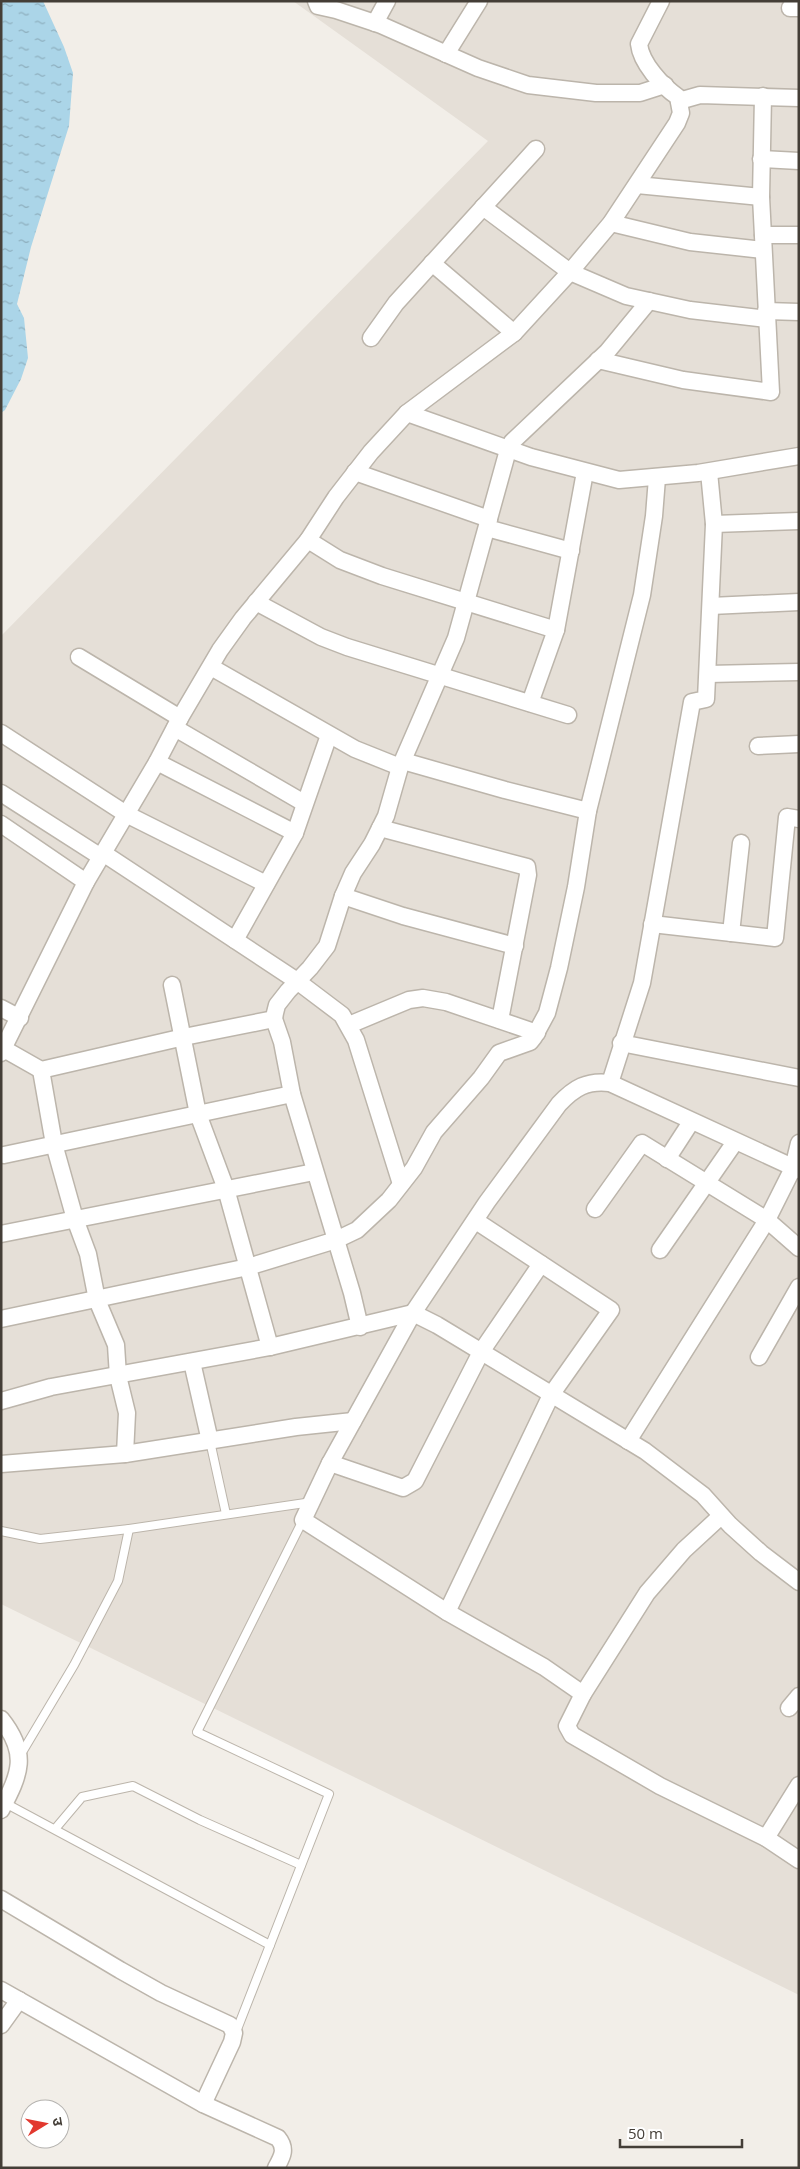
<svg xmlns="http://www.w3.org/2000/svg" width="800" height="2169" font-family="'Open Sans','Noto Sans Devanagari',sans-serif">
	<style>
		.residential { fill: #e5dfd7 }
		.water { fill: url(#water-ripples) }
		.lines { fill: none; stroke-linecap: round; stroke-linejoin: round }
		.service-casing { stroke: #bcb5ab; stroke-width: 10 }
		.minor-casing { stroke: #bcb5ab; stroke-width: 19 }
		.service { stroke: #fff; stroke-width: 8 }
		.minor { stroke: #fff; stroke-width: 16 }
	</style>
	<defs>
		<pattern id="water-ripples" width="26" height="14" patternUnits="userSpaceOnUse" patternTransform="scale(1.25)"><rect width="26" height="14" fill="#abd5e8"/><path d="M2 4q2-2 4 0t4 0M15 11q2-2 4 0t4 0" fill="none" stroke="#8daebd"/></pattern>
	</defs>
	<rect width="100%" height="100%" fill="#f2eee8"/>
	<path class="residential" d="M293,1H799V1995L1,1604V636L488,141Z"/>
	<path class="water" d="M1,1H43L64,47L73,73L69,126L31,247L17,304L24,318L28,358L21,379L5,410L1,413Z"/>
	<g class="lines">
		<defs>
			<g id="service">
				<path d="M210,1441L226,1514"/>
				<path d="M1,1531L40,1539L129,1529L312,1502"/>
				<path d="M21,1754L74,1665L118,1581L129,1529"/>
				<path d="M5,1803L270,1945"/>
				<path d="M55,1829L82,1797L133,1786L200,1820L301,1865"/>
				<path d="M236,2032L329,1794L197,1732L303,1520"/>
			</g>
			<g id="minor">
				<path d="M316,1L318,6L336,10L381,25L478,68L528,85L596,93H640L665,85"/>
				<path d="M790,8H799"/>
				<path d="M375,23L387,1"/>
				<path d="M446,54L479,1"/>
				<path d="M679,101L700,95L799,98"/>
				<path d="M761,159L799,161"/>
				<path d="M637,185L761,197"/>
				<path d="M483,207L570,272L626,296L690,310L767,319"/>
				<path d="M611,223L690,242L763,250"/>
				<path d="M763,235H799"/>
				<path d="M432,263L514,333"/>
				<path d="M766,311L799,312"/>
				<path d="M371,338L396,303L536,149"/>
				<path d="M598,360L683,380L771,392L761,197L763,96"/>
				<path d="M407,413L531,457L619,480L698,473L799,456"/>
				<path d="M355,472L489,519"/>
				<path d="M709,472L714,524"/>
				<path d="M487,528L571,551"/>
				<path d="M308,540L340,560L382,576L556,630"/>
				<path d="M256,602L321,637L347,647L568,715"/>
				<path d="M711,606L799,602"/>
				<path d="M79,657L180,718"/>
				<path d="M211,667L355,749L400,767"/>
				<path d="M708,674L799,672"/>
				<path d="M530,703L556,630L585,472"/>
				<path d="M175,728L304,803"/>
				<path d="M1,733L126,814L266,884"/>
				<path d="M758,746L799,744"/>
				<path d="M403,761L505,790L588,811"/>
				<path d="M157,762L295,833"/>
				<path d="M1,793L101,857"/>
				<path d="M1,824L86,882"/>
				<path d="M380,828L527,867L528,875L500,1020"/>
				<path d="M103,853L297,981L342,1015L356,1040L401,1184"/>
				<path d="M343,896L403,916L515,946"/>
				<path d="M652,924L775,938L787,817L799,819"/>
				<path d="M731,933L741,843"/>
				<path d="M235,940L295,833L329,735"/>
				<path d="M172,985L198,1114L226,1189L270,1347"/>
				<path d="M1,1008L20,1018"/>
				<path d="M349,1025L409,1000L423,998L446,1002L537,1033"/>
				<path d="M621,1043L799,1078"/>
				<path d="M4,1049L41,1070L184,1037L274,1019"/>
				<path d="M1,1053L86,882L157,762L180,718L220,650L243,618L308,540L336,497L371,452L407,413L514,333L570,272L611,223L677,123L681,113L678,97C662,86 641,63 639,44L661,1"/>
				<path d="M41,1070L54,1144L75,1219L88,1254L97,1300L116,1345L118,1376L127,1413L125,1454"/>
				<path d="M610,1083L642,983L692,702L706,699L714,524L799,521"/>
				<path d="M4,1155L292,1094"/>
				<path d="M667,1159L691,1122"/>
				<path d="M595,1209L642,1143L767,1220L799,1248"/>
				<path d="M1,1234L314,1172"/>
				<path d="M660,1250L735,1142"/>
				<path d="M1,1319L248,1267L336,1240L357,1230L389,1200L414,1168L434,1132L481,1078L499,1053L530,1042L534,1037L547,1013L559,968L576,887L588,811L642,595L654,516L657,478"/>
				<path d="M360,1327L352,1293L292,1094L282,1042L274,1019L275,1013L277,1005L288,991L310,968L327,946L343,896L353,873L372,844L386,816L400,767L456,638L508,450L512,442L607,352L649,301"/>
				<path d="M759,1357L799,1287"/>
				<path d="M192,1362L210,1441"/>
				<path d="M1,1401L51,1387L270,1347L413,1313L437,1325L645,1451L703,1495L730,1525L761,1553L799,1582"/>
				<path d="M628,1441L767,1220L793,1168L799,1143"/>
				<path d="M330,1463L403,1488L415,1481L481,1352L541,1264"/>
				<path d="M1,1464L125,1454L296,1427L353,1421"/>
				<path d="M721,1516L684,1550L647,1593L583,1694L567,1726L572,1735L660,1786L766,1838L799,1860"/>
				<path d="M447,1612L551,1395L611,1310L476,1221"/>
				<path d="M583,1694L544,1667L447,1612L303,1520L330,1463L413,1313L487,1202L559,1104C574,1088 587,1080 610,1083L799,1170"/>
				<path d="M789,1708L799,1696"/>
				<path d="M1,1719C29,1754 20,1774 1,1810"/>
				<path d="M766,1838L799,1785"/>
				<path d="M1,1899L120,1970L161,1993L230,2025L234,2033L232,2042L203,2104"/>
				<path d="M1,1990L203,2104L278,2138C287,2149 282,2157 276,2168"/>
				<path d="M1,2025L19,2000"/>
			</g>
		</defs>
		<use href="#service" class="service-casing"/>
		<use href="#minor" class="minor-casing"/>
		<use href="#service" class="service"/>
		<use href="#minor" class="minor"/>
	</g>
	<rect width="800" height="2169" fill="none" stroke="#443e37" stroke-width="5"/>
	<g transform="translate(45 2124) rotate(80)"><circle r="24" fill="#ffffff" stroke="#b4b2af"/>
	<path d="M0-4L9 19L0 12L-9 19Z" fill="#e2392f"/>
	<text y="-8" font-size="14" font-weight="bold" text-anchor="middle" fill="#443e37">उ</text>
	</g>
	<path d="M620 2139v8h122v-8" fill="none" stroke="#443e37" stroke-width="2.5"/>
	<text x="628" y="2139" font-size="15" fill="#443e37" stroke="#ffffff" stroke-width="4" paint-order="stroke">50 m</text>
</svg>
